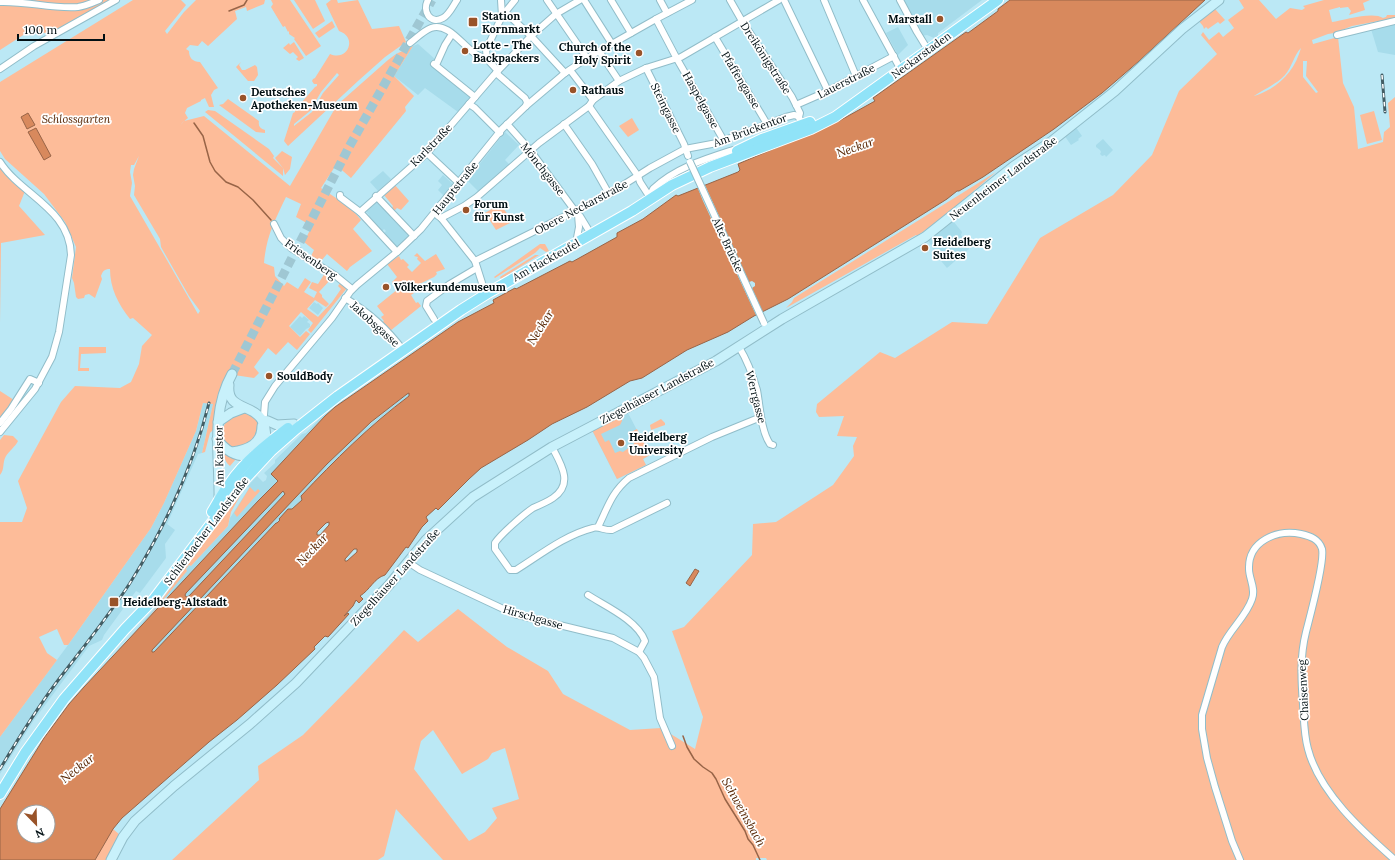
<svg xmlns="http://www.w3.org/2000/svg" width="1395" height="860" font-family="Lora,serif">
	<style>
		.built { fill: #a7dceb }
		.green { fill: #fdbc99; fill-rule: evenodd }
		.water { fill: #d8895d; stroke: #986447; fill-rule: evenodd }
		.pier { fill: #bbe8f5 }
		.lines { fill: none; stroke-linecap: round; stroke-linejoin: round }
		.stream { stroke: #986447; stroke-width: 1.5 }
		.secondary-tunnel { stroke: #9fc7d3; stroke-width: 9; stroke-dasharray: 9 4.5; stroke-linecap: butt }
		.street-casing { stroke: #91bdc9; stroke-width: 8 }
		.secondary-casing { stroke: #91bdc9; stroke-width: 11 }
		.primary-casing { stroke: #fff; stroke-width: 12 }
		.street { stroke: #fff; stroke-width: 6 }
		.secondary { stroke: #c8f1fb; stroke-width: 9 }
		.primary { stroke: #90e3f8; stroke-width: 10 }
		.rail-casing { stroke: #435d64; stroke-width: 3 }
		.rail { stroke: #fff; stroke-width: 1.5; stroke-dasharray: 4.5; stroke-linecap: butt }
		.street-bridge-casing { stroke: #91bdc9; stroke-width: 8; stroke-linecap: butt }
		.street-bridge { stroke: #fff; stroke-width: 6 }
		.poi-dot { fill: #995329; stroke: #fff; stroke-width: 1.5 }
		.labels { text-anchor: middle; dominant-baseline: central; stroke-width: 3.5; stroke-linejoin: round; paint-order: stroke }
		.poi-label { font-size: 11px; font-weight: bold; fill: #010f13; stroke: #fff; text-anchor: start }
		.street-label { font-size: 11px; fill: #010f13; stroke: #fff }
		.park-label { font-size: 11px; font-style: italic; fill: #582603; stroke: #fff }
		.water-label { font-size: 12px; font-style: italic; fill: #562401; stroke: #fff }
	</style>
	<rect width="100%" height="100%" fill="#bbe8f5"/>
	<g class="built">
		<path d="M902,0H982L938,33V36L934,38L927,35L922,36Z"/>
		<path d="M1395,24V55L1378,52L1371,29Z"/>
		<path d="M898,27L908,45L898,55L886,33Z"/>
		<path d="M418,44L436,60L433,66L471,97L458,112L425,88L418,95L394,76L413,46Z"/>
		<path d="M1075,126L1082,136L1078,139L1079,140L1071,145L1064,135Z"/>
		<path d="M505,132L519,145L505,160L511,166L479,192L467,180Z"/>
		<path d="M1103,139L1113,150L1106,157L1105,155L1102,156L1100,154L1101,152L1100,150L1096,147V145Z"/>
		<path d="M383,171L391,179L378,191L370,182Z"/>
		<path d="M443,175L454,185L444,196L438,190L442,185L438,181Z"/>
		<path d="M378,200L382,207L410,234L397,248L388,239L389,238L384,233L386,231L384,229L382,231L367,217L369,215L365,210Z"/>
		<path d="M953,221L962,232L961,235L965,240L969,249L947,268L937,256L928,240Z"/>
		<path d="M314,302L317,304L318,303L323,308L318,315L309,308Z"/>
		<path d="M300,316L302,318L304,316L309,320L307,322L310,324V327L306,329L300,336L290,327Z"/>
		<path d="M407,394H409V396L378,420L352,444L302,497V500L292,509H288L279,519L280,520L277,523H276L154,652H152V650L198,587L189,596L185,597V594L195,584L192,572L129,638L187,571L186,570L189,565L191,566L228,526L230,518L249,488L248,486L257,476L263,482L266,480L267,476L264,473L275,463V460L302,434L306,433L323,415L344,399L345,400L325,416L271,474L278,481L263,497L270,504L282,492H285L280,513L327,464L359,433Z"/>
		<path d="M203,403L213,404L202,453L198,454L167,524L175,530L165,544L166,558L140,593L136,591L104,635L102,640L89,646L34,720L0,774V737L68,645L151,528L164,503L196,431Z"/>
		<path d="M628,413L650,455L643,459L646,465L617,479L592,430Z"/>
	</g>
	<g class="green">
		<path d="M0,0H111L49,34L31,30L0,50Z"/>
		<path d="M133,0H181L186,5L165,31L167,34L184,12L196,0H265L264,4L247,11L246,7L235,11L237,19L208,46L202,41L198,46L190,45L186,49L189,51C189,58 193,62 200,62L218,88L214,90L211,95L214,107H209L205,98L201,100V101L187,108L185,113L188,118L183,122L180,126L184,121L204,116L290,186L337,105L388,60L396,54L413,46L394,76L414,96L405,107L406,111L351,178L336,165L321,188L351,208L361,220L353,229L372,251L350,267L347,271L327,254L321,261L311,256L314,250L304,242L312,226L296,217L301,204L286,197C275,220 266,237 264,263L274,267L275,276L284,286L287,282L298,289L305,278L311,282L304,292L314,298L317,292L309,288L312,282L318,284L325,273L332,278L319,292L322,295V297L329,304L326,307L315,300L307,309L318,317L332,302L341,289L338,286L341,282L347,288L311,333L308,330L313,323L301,312L289,326L300,337L306,331L310,334L297,350L288,342L276,355L268,348L254,367L259,373L254,378L234,375L214,429L210,433L205,452L202,453L213,404L203,403L196,431L164,503L151,528L68,645H64L57,629L39,637L47,653L57,660L0,737V522H22L27,508L18,481L61,402L75,386L120,388L131,382L139,364L142,346L152,335L133,318L130,319C118,304 110,288 110,269C104,269 103,271 101,276L102,279L95,298L89,294L85,295L84,298L78,299L76,297L74,283L72,278L76,247L65,222L44,194L5,159L0,151V82ZM162,141L139,156L134,169L133,175L135,186L134,195L160,239L161,247L189,296L200,311L198,314L130,196L132,183L130,172L131,165H134L139,156Z"/>
		<path d="M271,0H290L321,46L306,56L294,39L295,38L289,34V31L288,32L285,26L283,27L271,7L273,4Z"/>
		<path d="M294,0H315L325,21L313,29Z"/>
		<path d="M331,0H337L338,3L358,0L372,29L399,26L406,42L385,57L358,81L288,146L284,141L293,113L295,112V110L315,87L317,86V84H314L312,81L313,79L315,78L330,54C348,62 358,37 339,31L326,4ZM337,73L339,75L323,93L312,112L294,126V124L310,111L321,92Z"/>
		<path d="M1239,0H1259L1276,19L1290,8L1302,10L1305,8L1303,6L1324,0H1370L1363,3L1365,10L1349,15L1351,11L1348,7L1340,8V7L1329,10L1332,22C1343,20 1374,11 1383,18L1386,17L1387,15H1395V18L1352,26L1342,30L1340,32L1328,34L1312,40L1313,44L1338,37L1343,83L1354,107L1358,149L1383,142L1384,132L1390,127L1388,103L1395,97V860H767L766,858H756V860H443L396,809L384,856L378,860H172L259,780L258,766L303,735L357,680L404,630L418,642L458,609L507,647L548,671L563,694L630,730L661,728L695,749L703,717L672,631L684,627L752,555L753,524L776,522L833,485L854,456L853,446L857,437L837,436L844,416L819,417L816,412L817,404L880,352L895,358L952,322L987,324L1040,238L1113,195L1152,155L1179,91L1217,54L1201,35L1203,32L1209,40L1219,32L1223,37L1234,28L1228,20L1244,8ZM1301,48C1296,66 1285,81 1268,90C1264,92 1258,95 1254,96C1264,89 1277,84 1285,75C1292,67 1294,55 1301,48ZM1303,61H1307L1306,76L1318,92L1316,93L1303,77ZM433,730L462,774L488,759L492,753L505,748L519,799L492,808L497,818L485,832L469,841L414,769L421,741Z"/>
		<path d="M1215,9L1225,20L1220,24L1218,22L1208,29L1206,27L1204,29L1203,26L1198,20Z"/>
		<path d="M332,21L335,27L319,38L315,33Z"/>
		<path d="M294,42L304,58L299,61L296,59L298,57L293,52L290,54L283,48L289,43L290,45Z"/>
		<path d="M241,62L239,65L242,70H245L255,65L257,67L258,75L254,81H248L236,67Z"/>
		<path d="M228,99L259,121C258,126 260,129 265,130V133L256,132L219,105L223,104Z"/>
		<path d="M208,110L215,111L269,149L274,156L273,158L283,168L275,158L282,151L292,157L290,169L285,175L283,168V176L205,112Z"/>
		<path d="M1374,111L1382,140L1367,144L1360,115Z"/>
		<path d="M632,118L639,130L628,137L619,126Z"/>
		<path d="M0,168L25,191L19,206L45,235L1,243L0,324Z"/>
		<path d="M996,172L942,218L917,236L916,235L786,308L792,302L794,298Z"/>
		<path d="M394,184L409,201L401,210L397,208L393,212L391,210L393,206L384,195L385,194L384,193Z"/>
		<path d="M500,204L509,216L511,215L514,221L496,230L485,213Z"/>
		<path d="M540,244H545L549,251L546,252L540,248L535,253L495,278L494,277Z"/>
		<path d="M417,253L425,261L436,254L445,269L436,272L437,274L434,277L411,288L414,293L411,295L416,303L418,302L421,306L390,331L381,323L384,321L381,317L384,315L377,306L398,289L392,282L397,277L387,264L399,256L401,260L403,259L409,265L407,267L412,272L421,263L417,259L418,257L414,256Z"/>
		<path d="M535,255H539L501,279L500,277Z"/>
		<path d="M79,347H106V353L81,354L80,368H89V371H78Z"/>
		<path d="M0,391L14,400L0,419Z"/>
		<path d="M241,412C262,414 259,426 255,442L233,449L223,441C221,422 227,420 241,412Z"/>
		<path d="M621,417L622,421L620,425L601,434L605,442L609,440L615,453L620,451L623,452L634,444L629,433L637,429L650,455L643,459L646,465L617,479L592,430Z"/>
		<path d="M661,419L665,423V425L651,430L650,425Z"/>
		<path d="M4,435L13,436L18,441C15,447 9,451 6,456C2,463 5,469 0,475V440Z"/>
		<path d="M224,453L239,460V461L236,459L230,466C226,463 224,458 224,453Z"/>
		<path d="M250,487L255,492L258,489L260,491L237,517L234,513Z"/>
		<path d="M244,489L231,512L228,526L191,566L189,565L186,569L187,571L149,617Z"/>
		<path d="M113,829L120,835L107,860H95Z"/>
	</g>
	<g class="water">
		<path d="M1010,0H1205L1138,62L1102,93L1054,129L983,177L959,191H957L947,199L788,299L754,316L728,332L687,350L642,378L630,381L587,407L552,424L528,440L481,468L469,479L438,510L436,508L426,517L428,521L422,527L408,548L406,547L385,575C374,578 370,590 360,596L363,599L359,603L356,600L353,606L344,616L348,613L349,614L328,637L325,636L314,647L315,649L277,685L237,720L209,742L122,818L113,829L95,860H0V809L44,738L69,704L84,687L258,501L278,481L271,474L325,416L335,407L458,322L494,303L493,300L515,288L516,289L570,261L572,262L617,237V233L643,219L676,195L678,196L738,172L740,170L738,164L839,121L875,101L873,98L966,32L968,33L998,11V9ZM409,393V396C369,426 335,460 301,496L302,500L292,509H288L279,519L280,520L277,523H276L154,652H152V650L327,464L371,422L407,394ZM283,491L285,494L189,596L186,597L185,595L186,593ZM329,522V525L320,535H317V532L326,523ZM354,549H357V552L347,561H345V559ZM24,812H48V836H24Z"/>
		<path d="M28,113L35,125L27,129L21,117Z"/>
		<path d="M36,128L51,156L44,160L28,132Z"/>
		<path d="M695,569L699,571L690,586L686,583Z"/>
	</g>
	<path class="pier" d="M704,183L749,282L752,281L755,283V286L752,288L763,313L757,317L703,201L697,186Z"/>
	<g class="lines">
		<g class="stream">
			<path d="M229,11L244,5L247,0"/>
			<path d="M194,123L203,136L210,162L215,171L226,182L238,187L253,200L271,220"/>
			<path d="M683,736L687,747L694,759L703,767L712,773L716,779L725,799L745,831L748,839L753,845L760,860"/>
		</g>
		<path class="secondary-tunnel" d="M232,374L349,147L432,0"/>
		<defs>
			<g id="street">
				<path d="M428,0C422,11 430,25 443,18C449,15 453,6 457,0"/>
				<path d="M501,0L502,16"/>
				<path d="M547,0L587,58"/>
				<path d="M584,0L612,44"/>
				<path d="M611,0L631,33"/>
				<path d="M660,0L667,13"/>
				<path d="M730,0L742,21L792,97L800,113L799,117"/>
				<path d="M784,0L828,91"/>
				<path d="M824,0L856,76"/>
				<path d="M863,0L901,70"/>
				<path d="M900,0L917,32L928,50"/>
				<path d="M0,2C26,1 53,9 78,7C85,6 92,3 99,0"/>
				<path d="M505,12L531,36L565,73"/>
				<path d="M656,19L677,59L724,141"/>
				<path d="M1337,35L1395,21"/>
				<path d="M715,37L767,124"/>
				<path d="M410,43C417,38 423,31 431,28C452,20 469,59 486,57"/>
				<path d="M599,51L619,81"/>
				<path d="M434,64L475,97"/>
				<path d="M436,65L445,45L452,34"/>
				<path d="M646,68L684,144L688,156"/>
				<path d="M0,69L34,46L116,0"/>
				<path d="M570,70L593,100"/>
				<path d="M498,71L487,59L486,50L502,16L515,0"/>
				<path d="M496,73L525,98L527,102L526,106"/>
				<path d="M469,104L475,108L500,133"/>
				<path d="M796,105L828,91L894,56"/>
				<path d="M589,106L638,176L640,182L651,199"/>
				<path d="M507,124L530,150L578,215L580,216L591,234"/>
				<path d="M564,124L592,164L609,194"/>
				<path d="M427,153L459,183"/>
				<path d="M0,162C21,195 70,209 71,255L59,332L52,357L35,389L0,432"/>
				<path d="M340,195V197L360,212L397,252"/>
				<path d="M376,196L414,236"/>
				<path d="M651,199V193L653,189C675,168 705,159 733,150L737,151"/>
				<path d="M360,212L427,153L494,75L531,36L556,14L580,0"/>
				<path d="M438,216L441,218L475,261L483,286"/>
				<path d="M441,218L464,206L477,197L539,143L589,106L593,100L619,81L646,68L681,57L779,0"/>
				<path d="M274,224L281,238L291,248L336,276L352,289"/>
				<path d="M576,243L579,227L578,215"/>
				<path d="M475,261L609,194L650,168L685,149L717,143L786,117L794,115L798,116L804,127"/>
				<path d="M345,298C367,311 388,330 403,350"/>
				<path d="M434,319L426,306L427,301L450,284L477,268"/>
				<path d="M739,347C747,360 753,376 757,390C760,406 761,431 770,444L773,445"/>
				<path d="M262,420L264,415L265,402L275,386L332,318L350,292L357,285L397,252L421,229L502,129L526,106L565,73L587,58L656,19L692,0"/>
				<path d="M0,423L11,409L30,379L39,383"/>
				<path d="M552,447C561,464 574,484 553,498C547,502 540,505 533,508C524,514 501,534 495,543V549L510,570H516C540,555 565,535 593,528C599,526 605,531 612,530L667,503"/>
				<path d="M598,527C608,507 611,493 629,478L712,437L761,417"/>
				<path d="M408,562L420,570L514,614L613,638L639,652L644,658L654,677L660,718L672,746"/>
				<path d="M588,595C605,606 637,620 645,641L639,652"/>
				<path d="M1240,860L1232,841L1215,787L1207,758L1202,729V715L1222,647C1229,630 1246,617 1252,599C1256,588 1249,579 1249,569C1248,541 1277,529 1301,534C1310,536 1319,539 1322,549C1325,562 1310,616 1306,632C1300,656 1301,679 1303,704C1304,719 1304,735 1308,749C1319,792 1362,831 1395,860"/>
			</g>
			<g id="secondary">
				<path d="M229,385C226,411 254,403 263,422C267,431 266,440 265,450"/>
				<path d="M262,420L268,421L277,425L294,424"/>
				<path d="M218,422L231,413L244,408"/>
				<path d="M217,439C227,453 240,459 257,455"/>
				<path d="M232,452C248,450 262,444 262,426"/>
				<path d="M219,500C220,457 210,413 232,374"/>
				<path d="M111,860L123,837L135,821L174,786L250,724L296,683L389,585L426,540L473,497L552,447L716,361L782,319L925,237L1014,166L1052,141L1115,91L1182,29L1219,0"/>
			</g>
			<g id="primary">
				<path d="M737,151L762,139L810,122"/>
				<path d="M212,512C218,502 223,492 230,483C245,461 267,444 288,428"/>
				<path d="M0,794L25,753L64,699L125,629L154,599L245,479L271,451L296,429L338,396L461,310L488,293L632,211L672,185L710,167L811,129L835,117L998,0"/>
			</g>
		</defs>
		<use href="#street" class="street-casing"/>
		<use href="#secondary" class="secondary-casing"/>
		<use href="#primary" class="primary-casing"/>
		<use href="#street" class="street"/>
		<use href="#secondary" class="secondary"/>
		<use href="#primary" class="primary"/>
		<defs>
			<g id="rail">
				<path d="M1382,75L1385,112"/>
				<path d="M0,769C18,739 36,710 56,683C81,650 108,617 130,583C165,527 193,467 209,403"/>
			</g>
		</defs>
		<use href="#rail" class="rail-casing"/>
		<use href="#rail" class="rail"/>
		<defs>
			<path id="street-bridge" d="M690,162L764,323"/>
		</defs>
		<use href="#street-bridge" class="street-bridge-casing"/>
		<use href="#street-bridge" class="street-bridge"/>
	</g>
	<g class="poi-dot">
		<circle cx="940" cy="19" r="4"/>
		<rect x="468" y="17" width="10" height="10" rx="2"/>
		<circle cx="465" cy="51" r="4"/>
		<circle cx="639" cy="53" r="4"/>
		<circle cx="573" cy="90" r="4"/>
		<circle cx="243" cy="98" r="4"/>
		<circle cx="466" cy="210" r="4"/>
		<circle cx="925" cy="248" r="4"/>
		<circle cx="386" cy="287" r="4"/>
		<circle cx="269" cy="376" r="4"/>
		<circle cx="621" cy="443" r="4"/>
		<rect x="109" y="597" width="10" height="10" rx="2"/>
	</g>
	<g class="labels">
		<g class="poi-label">
			<text x="482" y="16">Station<tspan x="482" dy="13">Kornmarkt</tspan></text>
			<text x="932" y="19" text-anchor="end">Marstall</text>
			<text x="473" y="45">Lotte - The<tspan x="473" dy="13">Backpackers</tspan></text>
			<text x="631" y="47" text-anchor="end">Church of the<tspan x="631" dy="13">Holy Spirit</tspan></text>
			<text x="581" y="90">Rathaus</text>
			<text x="251" y="92">Deutsches<tspan x="251" dy="13">Apotheken-Museum</tspan></text>
			<text x="474" y="204">Forum<tspan x="474" dy="13">für Kunst</tspan></text>
			<text x="933" y="242">Heidelberg<tspan x="933" dy="13">Suites</tspan></text>
			<text x="394" y="287">Völkerkundemuseum</text>
			<text x="277" y="376">SouldBody</text>
			<text x="629" y="437">Heidelberg<tspan x="629" dy="13">University</tspan></text>
			<text x="123" y="602">Heidelberg-Altstadt</text>
		</g>
		<g class="street-label">
			<text transform="translate(921 55) rotate(-36)">Neckarstaden</text>
			<text transform="translate(766 58) rotate(57)">Dreikönigstraße</text>
			<text transform="translate(741 80) rotate(59)">Pfaffengasse</text>
			<text transform="translate(846 81) rotate(-27)">Lauerstraße</text>
			<text transform="translate(701 100) rotate(61)">Haspelgasse</text>
			<text transform="translate(666 108) rotate(64)">Steingasse</text>
			<text transform="translate(750 130) rotate(-20)">Am Brückentor</text>
			<text transform="translate(431 145) rotate(-46)">Karlstraße</text>
			<text transform="translate(543 169) rotate(52)">Mönchgasse</text>
			<text transform="translate(1003 178) rotate(-37)">Neuenheimer Landstraße</text>
			<text transform="translate(455 188) rotate(-51)">Hauptstraße</text>
			<text transform="translate(581 207) rotate(-28)">Obere Neckarstraße</text>
			<text transform="translate(728 245) rotate(65)">Alte Brücke</text>
			<text transform="translate(311 259) rotate(35)">Friesenberg</text>
			<text transform="translate(546 260) rotate(-29)">Am Hackteufel</text>
			<text transform="translate(375 324) rotate(42)">Jakobsgasse</text>
			<text transform="translate(657 391) rotate(-28)">Ziegelhäuser Landstraße</text>
			<text transform="translate(756 397) rotate(76)">Werrgasse</text>
			<text transform="translate(219 456) rotate(-91)">Am Karlstor</text>
			<text transform="translate(206 531) rotate(-53)">Schlierbacher Landstraße</text>
			<text transform="translate(395 577) rotate(-48)">Ziegelhäuser Landstraße</text>
			<text transform="translate(533 617) rotate(16)">Hirschgasse</text>
			<text transform="translate(1303 690) rotate(-93)">Chaisenweg</text>
		</g>
		<g class="park-label">
			<text x="76" y="119">Schlossgarten</text>
		</g>
		<g class="water-label">
			<text transform="translate(855 147) rotate(-19)">Neckar</text>
			<text transform="translate(540 327) rotate(-58)">Neckar</text>
			<text transform="translate(312 549) rotate(-47)">Neckar</text>
			<text transform="translate(77 768) rotate(-38)">Neckar</text>
			<text transform="translate(744 812) rotate(61)">Schweinsbach</text>
		</g>
	</g>
	<g transform="translate(36 824) rotate(157)"><circle r="19" fill="#ffffff" stroke="#999fa1"/>
	<path d="M0-3L7 15L0 10L-7 15Z" fill="#995329"/>
	<text y="-6" font-size="11" font-weight="bold" text-anchor="middle" fill="#010f13">N</text>
	</g>
	<path d="M18 34v6h86v-6" fill="none" stroke="#010f13" stroke-width="2"/>
	<text x="24" y="34" font-size="12" fill="#010f13" stroke="#ffffff" stroke-width="3" paint-order="stroke">100 m</text>
</svg>
